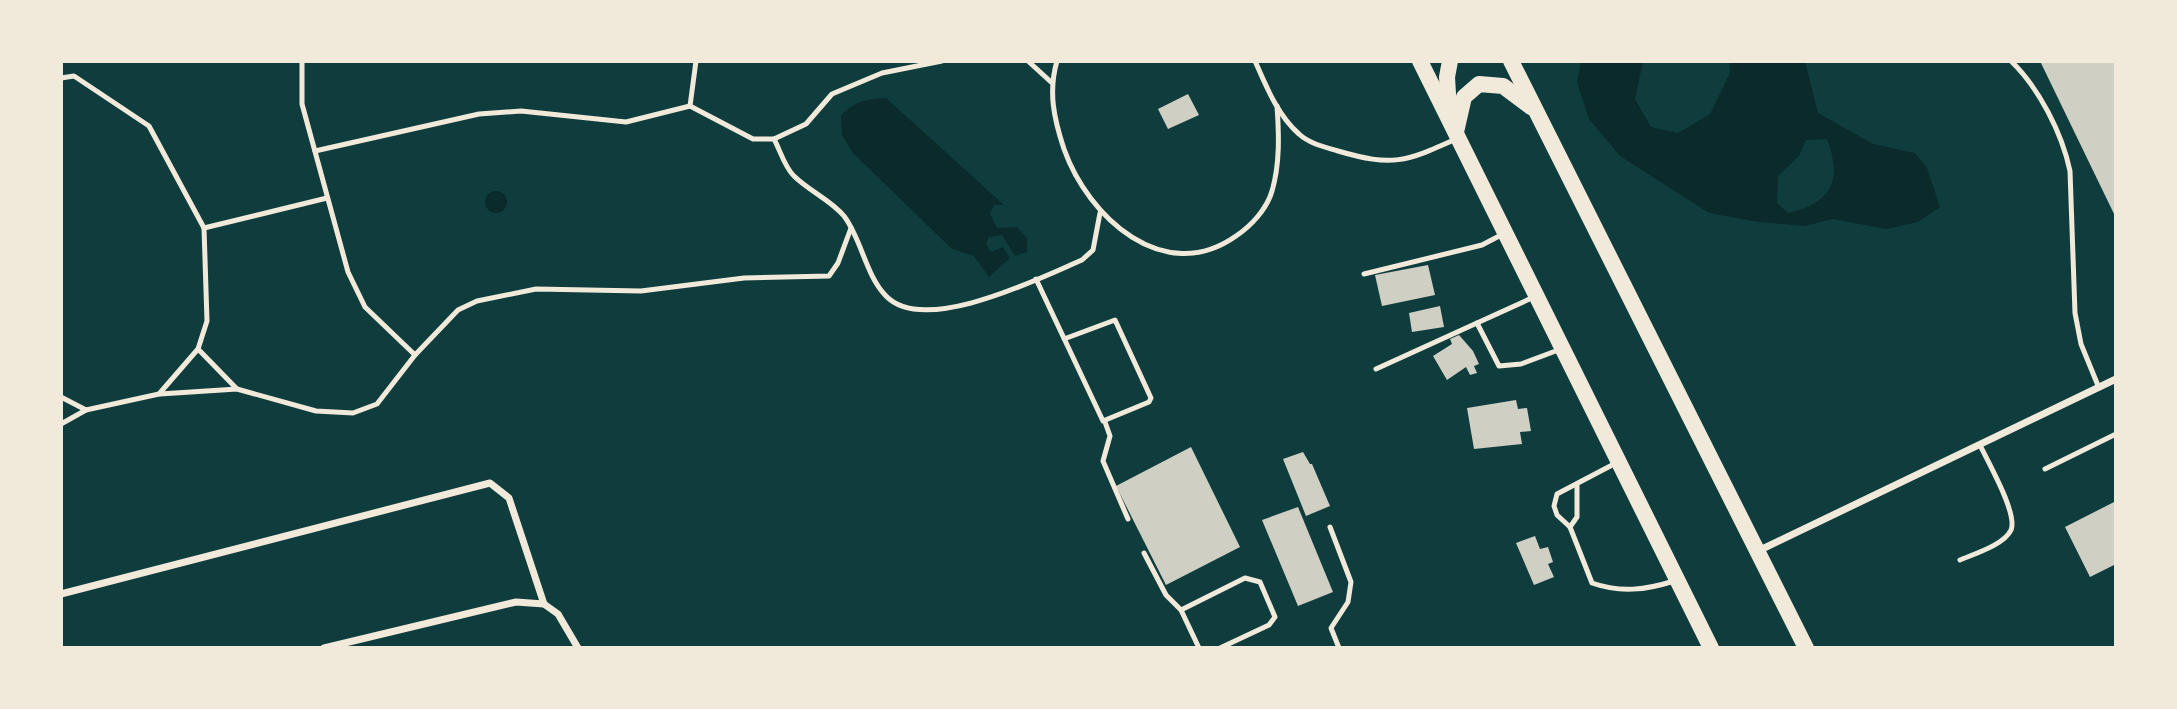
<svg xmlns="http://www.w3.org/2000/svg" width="2177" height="709" font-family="'Open Sans',sans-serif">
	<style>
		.water { fill: #0a2a2b; fill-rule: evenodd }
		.building { fill: #cfcfc3 }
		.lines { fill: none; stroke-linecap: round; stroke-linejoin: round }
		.service { stroke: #f1e9da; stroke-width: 5 }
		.minor { stroke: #f1e9da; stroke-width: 7 }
		.primary { stroke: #f1e9da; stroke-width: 16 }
	</style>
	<rect width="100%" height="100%" fill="#0f3d3e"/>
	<g class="water">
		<path d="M1581,61H1643L1635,99L1651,127L1678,133L1710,114L1730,73L1729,61H1805L1818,113L1873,144L1915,153L1927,168L1940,207L1918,222L1886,229L1833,219L1805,226L1758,222L1709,213L1620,156L1589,119L1577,82ZM1827,139C1843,181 1831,203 1788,213L1777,203L1778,176L1799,156L1806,140Z"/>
		<path d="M886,98L1004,205H994L990,214L997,228L1017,227L1027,238V252L1015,256L1002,235L989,237L986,244L991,252L1003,247L1010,258L989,277L974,256L952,249L853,153L842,135L841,116C854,101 867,99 886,98Z"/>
		<circle cx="496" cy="202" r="11"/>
	</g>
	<g class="building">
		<path d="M2040,61H2116V218Z"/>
		<path d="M1188,94L1199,115L1168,129L1158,109Z"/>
		<path d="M1428,265L1435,295L1382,306L1375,275Z"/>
		<path d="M1440,306L1444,327L1412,332L1409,313Z"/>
		<path d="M1459,335L1473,351L1479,364L1474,366L1477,373L1470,375L1466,367L1447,380L1433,356L1452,344L1450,339Z"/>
		<path d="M1516,400L1518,409L1527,408L1531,431L1520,432L1522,444L1474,449L1467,408Z"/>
		<path d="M1191,447L1240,547L1166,585L1116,486Z"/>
		<path d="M1303,452L1310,464H1312L1330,506L1306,516L1283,459Z"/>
		<path d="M2116,501V564L2090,577L2065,527Z"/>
		<path d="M1298,507L1333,592L1298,606L1262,520Z"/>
		<path d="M1535,536L1540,549L1548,547L1553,562L1548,564L1554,577L1534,585L1516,543Z"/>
	</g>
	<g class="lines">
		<g class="service">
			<path d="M302,61V104L348,272L365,307L415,355"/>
			<path d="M1028,61L1051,82"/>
			<path d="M1057,61C1048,92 1054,119 1064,149C1088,217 1164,287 1236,236C1251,226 1267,209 1272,191C1280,164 1279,134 1277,106"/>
			<path d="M1255,61C1266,86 1278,116 1299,134C1310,144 1325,147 1338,151C1393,167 1405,162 1456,139"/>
			<path d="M2011,61C2039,88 2062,133 2070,171L2075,313L2081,344L2099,388"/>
			<path d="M61,78L74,76L149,126L204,228L207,321L198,349L159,394L86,410L61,397"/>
			<path d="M690,106L696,61"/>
			<path d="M774,139C780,150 785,168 794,176C809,191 831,200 844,216C862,240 865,274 886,296C924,336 1040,278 1082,260L1093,250L1100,213"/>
			<path d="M315,151L479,114L521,111L626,122L690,106L753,139H774L806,124L832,94L882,73L942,61"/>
			<path d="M204,228L327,198"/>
			<path d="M1364,274L1482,245L1503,234"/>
			<path d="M1036,279L1103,421L1149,402L1151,398L1115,320L1064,339"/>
			<path d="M1534,297L1477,323L1499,366L1521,364L1561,349"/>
			<path d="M198,349L237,389L316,411L353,413L377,404L415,355L458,310L477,301L536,289L641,291L744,278L829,276L838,263L851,228"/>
			<path d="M1376,369L1477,323"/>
			<path d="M160,394L237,389"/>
			<path d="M1105,422L1110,436L1103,461L1128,519"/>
			<path d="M61,424L86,410"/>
			<path d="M1616,463L1557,494L1554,506L1557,515L1570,527L1592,583C1620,593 1646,590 1674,581"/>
			<path d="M2045,469L2116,434"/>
			<path d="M1330,527L1351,582L1348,602L1331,628L1339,648"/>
			<path d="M1570,527L1577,517V486"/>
			<path d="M1144,553L1166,595L1181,610"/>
			<path d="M1960,560C1974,554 2004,545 2011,530C2018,514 1988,462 1980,445"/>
			<path d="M1199,648L1181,610L1245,578L1260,582L1275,617L1269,625L1220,648"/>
		</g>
		<g class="minor">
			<path d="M1758,551L2116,379"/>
			<path d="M61,594L490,483L509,498L544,604"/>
			<path d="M324,648L516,602L544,604L558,614L578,648"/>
		</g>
		<g class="primary">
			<path d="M1420,61L1711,648"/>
			<path d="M1511,61L1806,648"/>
			<path d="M1449,111L1447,77L1450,61"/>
			<path d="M1456,132L1464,97L1479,84L1503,86L1531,107"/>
		</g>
	</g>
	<rect width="2177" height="709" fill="none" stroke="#f1e9da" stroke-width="126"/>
</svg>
